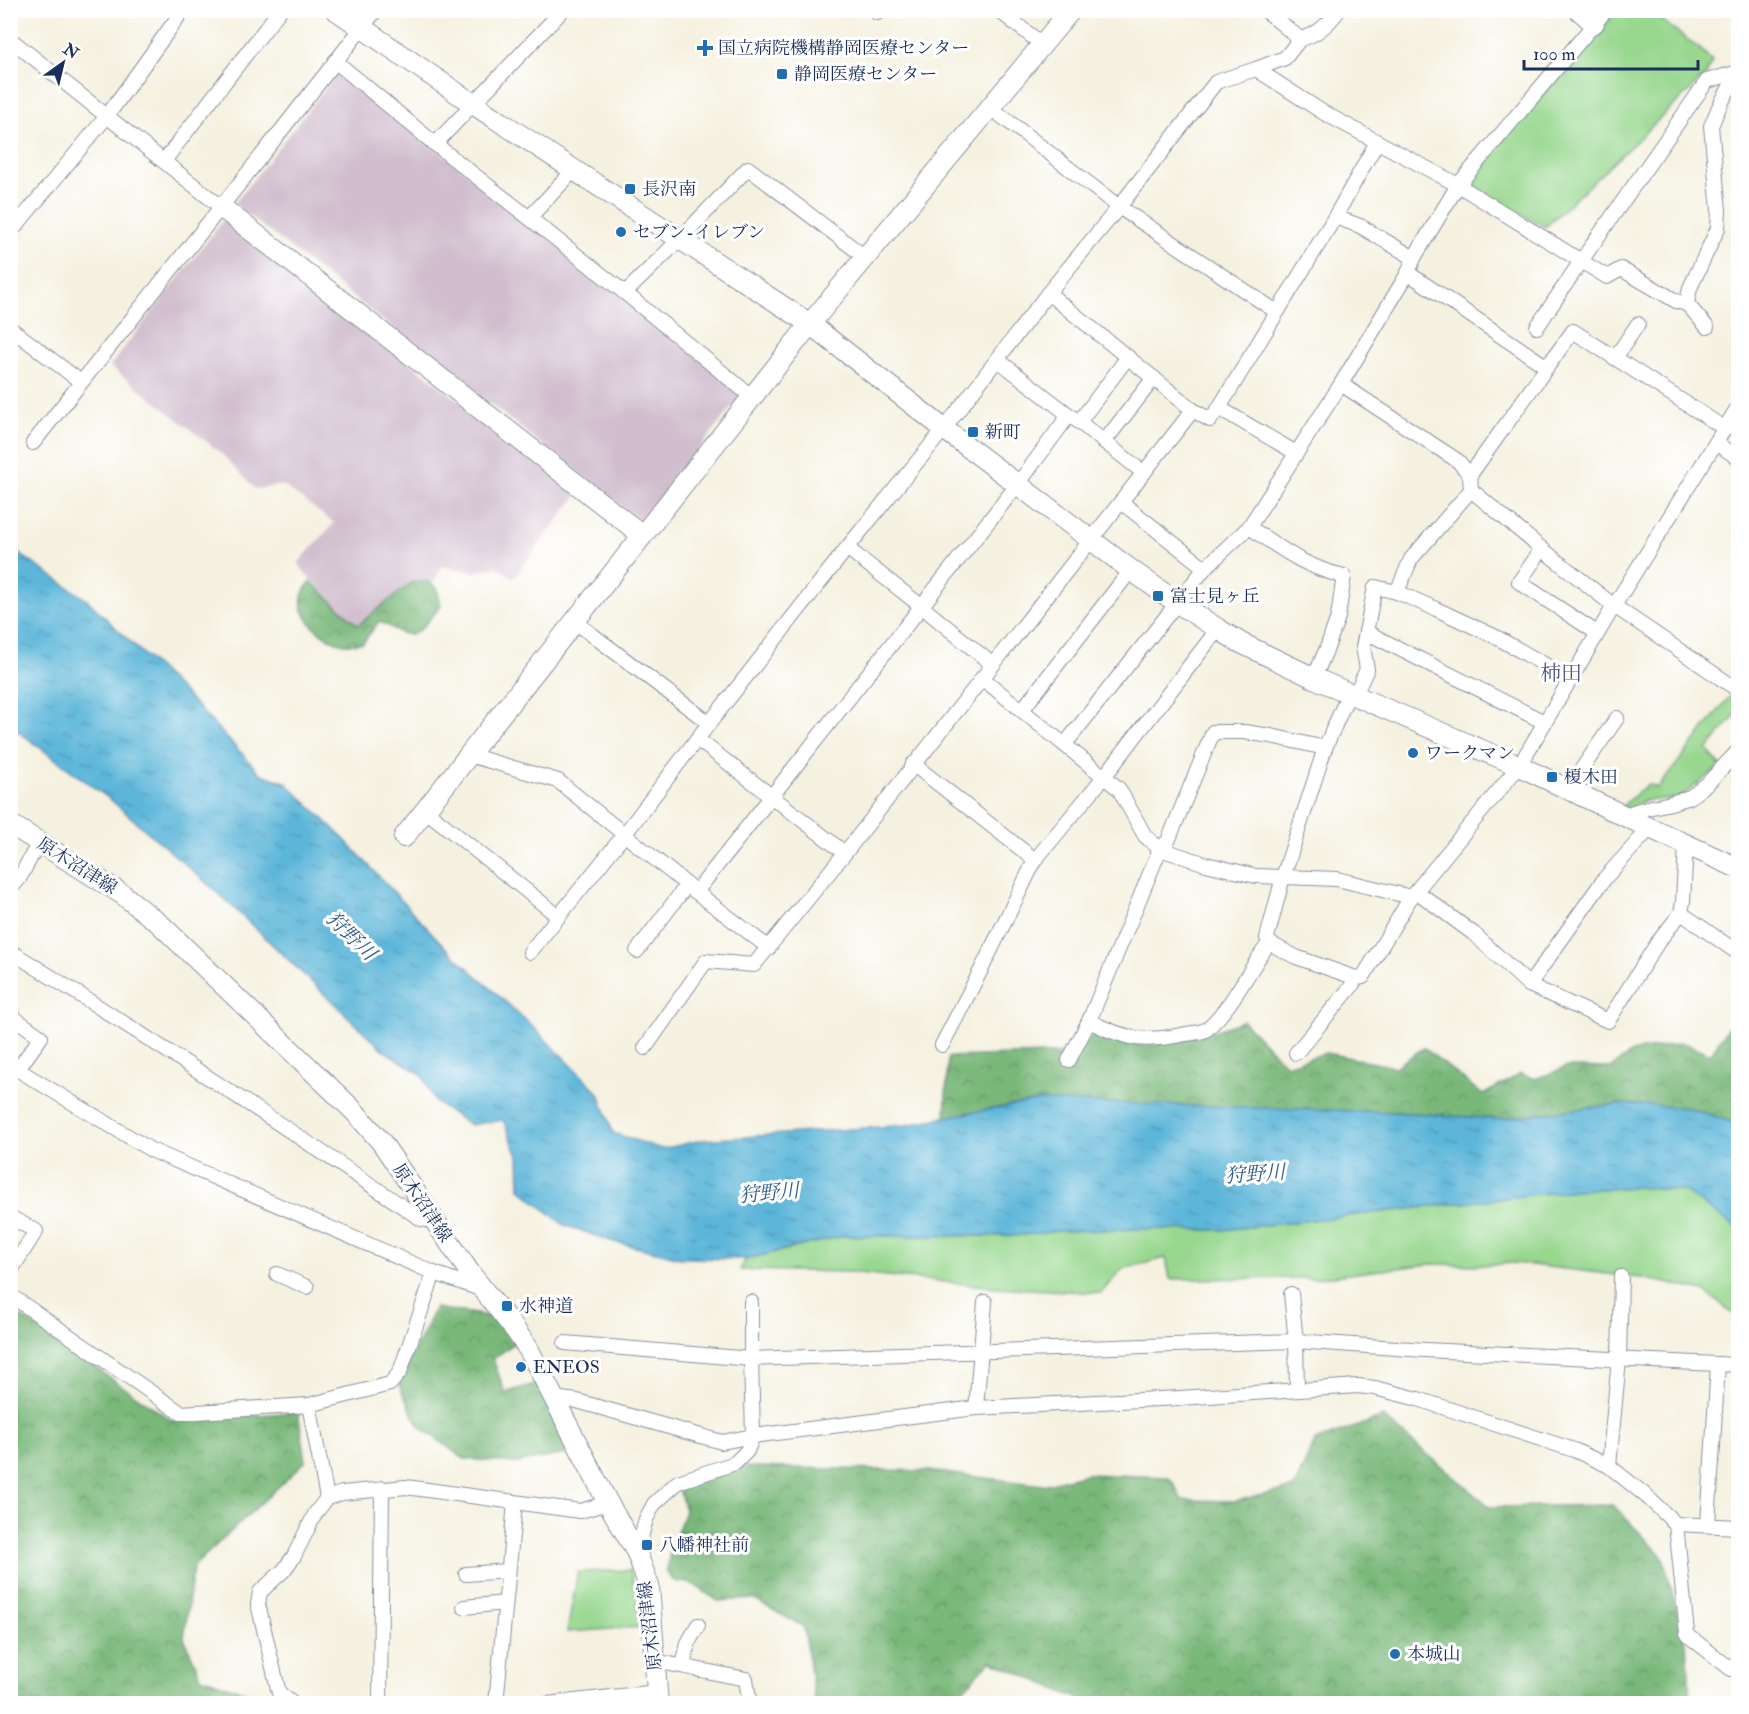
<svg xmlns="http://www.w3.org/2000/svg" width="1749" height="1714" font-family="'IM FELL Double Pica','Noto Serif JP',serif">
	<style>
		.industrial { fill: #d0bdcd }
		.green { fill: #97d78e; stroke: #598376; stroke-width: 1.5 }
		.forest { fill: url(#forest-crowns); stroke: #4a746c; stroke-width: 1.5 }
		.water { fill: url(#water-ripples); stroke: #3c729c; stroke-width: 1.5 }
		.lines { fill: none; stroke-linecap: round; stroke-linejoin: round }
		.street-casing { stroke: #88909f; stroke-width: 16 }
		.secondary-casing { stroke: #88909f; stroke-width: 22 }
		.street { stroke: #fff; stroke-width: 14 }
		.secondary { stroke: #fff; stroke-width: 20 }
		.poi-dot { fill: #1f6fb2; stroke: #fff; stroke-width: 2 }
		.labels { text-anchor: middle; dominant-baseline: central; stroke-width: 6; stroke-linejoin: round; paint-order: stroke }
		.poi-label { font-size: 18px; fill: #1b2f5e; stroke: #fff; text-anchor: start }
		.street-label { font-size: 18px; fill: #1b2f5e; stroke: #fff }
		.water-label { font-size: 20px; font-style: italic; fill: #325e89; stroke: #fff }
		.quarter-label { font-size: 21px; fill: #555986; stroke: #fff }
	</style>
	<defs>
		<pattern id="forest-crowns" width="20" height="18" patternUnits="userSpaceOnUse" patternTransform="scale(1.5)"><rect width="20" height="18" fill="#79b879"/><path d="M2 6a3 3 0 1 1 6 0M12 15a3 3 0 1 1 6 0" fill="none" stroke="#629666"/></pattern>
		<pattern id="water-ripples" width="26" height="14" patternUnits="userSpaceOnUse" patternTransform="scale(1.5)"><rect width="26" height="14" fill="#5cb6d9"/><path d="M2 4q2-2 4 0t4 0M15 11q2-2 4 0t4 0" fill="none" stroke="#4b94b3"/></pattern>
	</defs>
	<rect width="100%" height="100%" fill="#fff"/>
	<filter id="ink" filterUnits="userSpaceOnUse"><feTurbulence type="fractalNoise" baseFrequency=".0167" numOctaves="2"/><feDisplacementMap in="SourceGraphic" scale="12" xChannelSelector="R" yChannelSelector="G"/><feConvolveMatrix kernelMatrix="1 2 1 2 8 2 1 2 1" color-interpolation-filters="sRGB"/></filter>
	<filter id="wash" filterUnits="userSpaceOnUse"><feTurbulence type="fractalNoise" baseFrequency=".008" numOctaves="4" result="noise"/><feDisplacementMap in="SourceGraphic" scale="24" xChannelSelector="R" yChannelSelector="G"/><feGaussianBlur stdDeviation="1.35" result="paint"/><feColorMatrix in="noise" values="0 0 0 0 0 0 0 0 0 0 0 0 0 0 0 0 0 1.4 0 .05"/><feComposite in="paint" operator="in"/></filter>
	<g filter="url(#wash)">
		<rect width="100%" height="100%" fill="#f5f1e0"/>
		<g class="industrial">
			<path d="M339,71L743,393L641,522L234,204Z"/>
			<path d="M225,218L578,494L514,578L497,567L474,572L442,566L433,584L410,582L358,625L307,576L298,563L334,523L283,485L255,489L221,453L110,366Z"/>
		</g>
		<g class="green">
			<path d="M1617,11H1649L1700,49L1712,61L1706,75L1545,227L1465,183Z"/>
			<path d="M1730,696L1738,701V712L1707,750L1721,766L1679,798L1644,801L1616,815L1613,814L1648,784L1658,788Z"/>
			<path d="M1635,1187L1684,1191L1738,1229V1317L1704,1291L1642,1278L1514,1263L1480,1265L1431,1264L1316,1278L1170,1279L1166,1258L1122,1269L1101,1293L995,1287L849,1272L740,1270L746,1259L843,1236H1013L1059,1231L1138,1229L1222,1230L1575,1190Z"/>
			<path d="M631,1570L641,1627L567,1632L578,1572Z"/>
		</g>
		<g class="forest">
			<path d="M311,582L358,625L412,582H428L437,588L441,606L421,629L410,635L401,633L379,621L363,643C357,643 350,645 344,644C318,639 285,605 311,582Z"/>
			<path d="M1243,1021L1286,1065L1326,1053L1395,1067L1424,1048L1483,1095L1520,1074L1535,1079L1567,1067L1611,1068L1632,1052L1683,1043L1711,1054L1728,1027L1738,1033V1124L1689,1108L1619,1104L1499,1119L1392,1112L1038,1101L945,1117L948,1057L1077,1053L1097,1030C1109,1034 1121,1041 1132,1044C1161,1050 1215,1031 1243,1021Z"/>
			<path d="M435,1308L489,1316L516,1342L493,1359L505,1393L538,1383L572,1453L516,1463L464,1459L418,1425L398,1383Z"/>
			<path d="M10,1309L173,1421L298,1412L306,1461L193,1567L184,1638L201,1677L262,1698L261,1703H11Z"/>
			<path d="M1383,1417L1490,1507L1613,1505L1663,1557L1688,1655L1690,1703H1088L991,1661L960,1693L942,1703H815L804,1627L753,1599L718,1601L693,1584L674,1581L666,1572L671,1549L685,1511L679,1489L740,1467L928,1471L1043,1485L1087,1474L1168,1477L1174,1484L1182,1500L1235,1501L1294,1488L1315,1441Z"/>
		</g>
		<path class="water" d="M11,548L87,600L191,700L261,774L285,782L345,840L447,949L530,1024L599,1093L613,1133L662,1149L702,1140L907,1125L945,1117L1038,1101L1392,1112L1499,1119L1619,1104L1652,1105L1689,1108L1738,1124V1229L1684,1191L1635,1187L1575,1190L1222,1230L1138,1229L1059,1231L1013,1236H843L746,1259L681,1258L611,1241L564,1225L520,1189L519,1158L503,1120L470,1125L435,1102L422,1075L383,1050L217,892L112,801L11,726Z"/>
	</g>
	<g filter="url(#ink)">
		<g class="lines">
			<defs>
				<g id="street">
					<path d="M998,10L1043,45"/>
					<path d="M1265,10L1300,39"/>
					<path d="M877,13L879,10"/>
					<path d="M10,39L221,207"/>
					<path d="M335,61L435,144L625,293L752,397"/>
					<path d="M1256,69L1324,113L1458,185L1607,277L1621,269L1676,301L1687,304"/>
					<path d="M991,108L1119,207L1277,312"/>
					<path d="M435,144L561,12L559,10"/>
					<path d="M164,161L280,10"/>
					<path d="M1335,217L1360,226L1414,258"/>
					<path d="M529,218L574,170"/>
					<path d="M10,233L107,116L183,10"/>
					<path d="M1408,273L1547,367L1573,331L1724,428"/>
					<path d="M625,293L680,239L748,168L865,257"/>
					<path d="M1048,293L1193,410"/>
					<path d="M1537,327L1581,261L1707,81L1738,72"/>
					<path d="M1707,327L1687,304L1690,288L1718,228L1719,211L1711,126L1719,107L1738,72"/>
					<path d="M10,328L81,382"/>
					<path d="M1615,358L1638,324"/>
					<path d="M1341,384L1458,461L1470,475L1471,490L1542,549L1614,606L1738,690"/>
					<path d="M1219,408L1296,453"/>
					<path d="M1069,415L1079,422L1128,357"/>
					<path d="M1079,422L1144,473"/>
					<path d="M1104,442L1154,378"/>
					<path d="M33,443L221,207L376,10"/>
					<path d="M1716,443L1738,458"/>
					<path d="M1470,475L1547,367"/>
					<path d="M1121,502L1205,568"/>
					<path d="M1249,527C1280,548 1306,568 1344,576L1338,617L1327,648L1314,678"/>
					<path d="M847,548L921,606L993,665"/>
					<path d="M1542,549L1519,582L1597,633"/>
					<path d="M1397,592L1436,609L1496,637L1570,679"/>
					<path d="M574,621L709,723"/>
					<path d="M1366,632L1544,722"/>
					<path d="M982,678L1119,789L1145,836L1160,849L1089,1021L1069,1060"/>
					<path d="M1355,695L1367,669L1363,647L1375,587L1397,592L1411,559L1471,490"/>
					<path d="M1022,710L1131,570"/>
					<path d="M697,739L845,853"/>
					<path d="M1065,744L1205,568L1249,527L1341,384L1408,273L1414,258L1458,185L1606,10"/>
					<path d="M1325,748L1271,736L1244,732H1213L1168,841L1160,849L1206,864L1256,876L1337,879L1411,897"/>
					<path d="M469,755L558,781L696,892L1018,484L1069,415L998,360"/>
					<path d="M913,764L1035,860"/>
					<path d="M1568,789L1617,718"/>
					<path d="M425,810L558,916"/>
					<path d="M1625,815L1643,809L1671,803L1690,797L1707,784L1738,751"/>
					<path d="M1686,844L1683,902L1681,913L1738,953"/>
					<path d="M10,889L19,879L39,842"/>
					<path d="M1416,891L1474,934L1529,985L1608,1021L1658,942L1681,913"/>
					<path d="M696,892L769,948"/>
					<path d="M1269,943L1296,957L1356,978"/>
					<path d="M10,951C149,1038 286,1127 421,1219L434,1221"/>
					<path d="M637,951L687,885"/>
					<path d="M530,952L624,835L697,739L847,548L944,429L1048,293L1119,207L1216,82L1256,69L1285,58L1300,39C1316,36 1330,22 1339,10"/>
					<path d="M1529,985L1605,878L1650,828"/>
					<path d="M10,1015L41,1037L18,1069"/>
					<path d="M1089,1021C1127,1040 1144,1043 1186,1034C1193,1033 1203,1033 1208,1028C1234,1004 1248,971 1269,943L1267,938L1283,877L1325,748L1349,693"/>
					<path d="M942,1045L983,966L1035,860L1104,777L1218,629"/>
					<path d="M645,1048L706,961L754,965L845,853L1193,410L1210,420L1219,408L1335,217L1377,142"/>
					<path d="M1296,1053L1351,987L1356,978L1363,977L1411,897L1519,766L1614,606L1738,407"/>
					<path d="M10,1065L151,1150L434,1273L483,1290"/>
					<path d="M10,1217L36,1231L10,1272"/>
					<path d="M277,1274L307,1287"/>
					<path d="M1291,1294L1296,1341L1297,1389"/>
					<path d="M10,1295L181,1413L309,1405L390,1384L400,1372L434,1273"/>
					<path d="M565,1343L751,1359V1302"/>
					<path d="M553,1398L577,1401L722,1442L753,1436L751,1359L1296,1341L1425,1350L1738,1365"/>
					<path d="M309,1405L327,1498"/>
					<path d="M976,1408L985,1302"/>
					<path d="M1609,1466L1619,1359L1621,1277"/>
					<path d="M1676,1524L1687,1633L1690,1637L1731,1669"/>
					<path d="M1708,1524L1718,1364"/>
					<path d="M637,1553L646,1519L654,1504L678,1482L735,1463L747,1451L753,1436L976,1408L1180,1398L1358,1386L1375,1388L1418,1399L1574,1450L1609,1466L1645,1495L1676,1524L1738,1527"/>
					<path d="M466,1574L508,1571"/>
					<path d="M464,1607L505,1603"/>
					<path d="M655,1661L746,1679L750,1704"/>
					<path d="M683,1666L688,1643L698,1625"/>
					<path d="M293,1704L279,1693L258,1604L260,1592L284,1570L294,1556L315,1514L327,1498L342,1493L406,1487L580,1511L608,1503"/>
					<path d="M380,1704L382,1488"/>
					<path d="M496,1704L515,1503"/>
					<path d="M547,1704L658,1692"/>
				</g>
				<g id="secondary">
					<path d="M336,10L473,104L810,324L944,429L1131,570L1176,602L1218,629L1241,643L1314,678L1519,766L1650,828L1738,868"/>
					<path d="M1579,10L1594,23"/>
					<path d="M221,207L642,535"/>
					<path d="M10,824L122,894L161,925L353,1110L382,1143L470,1273L516,1331L529,1350L608,1503L637,1553L649,1586L658,1704"/>
					<path d="M404,837L810,324L1071,10"/>
				</g>
			</defs>
			<use href="#street" class="street-casing"/>
			<use href="#secondary" class="secondary-casing"/>
			<use href="#street" class="street"/>
			<use href="#secondary" class="secondary"/>
		</g>
	</g>
	<g class="poi-dot">
		<path d="M702 39h6v6h6v6h-6v6h-6v-6h-6v-6h6z"/>
		<rect x="776" y="68" width="12" height="12" rx="3"/>
		<rect x="624" y="183" width="12" height="12" rx="3"/>
		<circle cx="621" cy="232" r="6"/>
		<rect x="967" y="426" width="12" height="12" rx="3"/>
		<rect x="1152" y="590" width="12" height="12" rx="3"/>
		<circle cx="1413" cy="753" r="6"/>
		<rect x="1546" y="771" width="12" height="12" rx="3"/>
		<rect x="501" y="1300" width="12" height="12" rx="3"/>
		<circle cx="521" cy="1367" r="6"/>
		<rect x="641" y="1539" width="12" height="12" rx="3"/>
		<circle cx="1395" cy="1654" r="6"/>
	</g>
	<g class="labels">
		<g class="poi-label">
			<text x="718" y="48">国立病院機構静岡医療センター</text>
			<text x="794" y="74">静岡医療センター</text>
			<text x="642" y="189">長沢南</text>
			<text x="633" y="232">セブン-イレブン</text>
			<text x="985" y="432">新町</text>
			<text x="1170" y="596">富士見ヶ丘</text>
			<text x="1425" y="753">ワークマン</text>
			<text x="1564" y="777">榎木田</text>
			<text x="519" y="1306">水神道</text>
			<text x="533" y="1367">ENEOS</text>
			<text x="659" y="1545">八幡神社前</text>
			<text x="1407" y="1654">本城山</text>
		</g>
		<g class="street-label">
			<text transform="translate(77 866) rotate(32)">原木沼津線</text>
			<text transform="translate(422 1203) rotate(56)">原木沼津線</text>
			<text transform="translate(650 1626) rotate(-97)">原木沼津線</text>
		</g>
		<g class="water-label">
			<text transform="translate(351 936) rotate(44)">狩野川</text>
			<text transform="translate(1255 1174) rotate(-4)">狩野川</text>
			<text transform="translate(769 1193) rotate(-5)">狩野川</text>
		</g>
		<g class="quarter-label">
			<text x="1561" y="673">柿田</text>
		</g>
	</g>
	<rect width="1749" height="1714" fill="none" stroke="#fff" stroke-width="36"/>
	<g transform="translate(63 63) rotate(34)" stroke="#ffffff" stroke-width="4.5" paint-order="stroke">
	<path d="M0-4.5L10 22L0 15L-10 22Z" fill="#1b2f5e"/>
	<text y="-9" font-size="16" font-weight="bold" text-anchor="middle" fill="#1b2f5e">N</text>
	</g>
	<path d="M1524 60v9h174v-9" fill="none" stroke="#1b2f5e" stroke-width="3"/>
	<text x="1533" y="60" font-size="18" fill="#1b2f5e" stroke="#ffffff" stroke-width="4.5" paint-order="stroke">100 m</text>
</svg>
